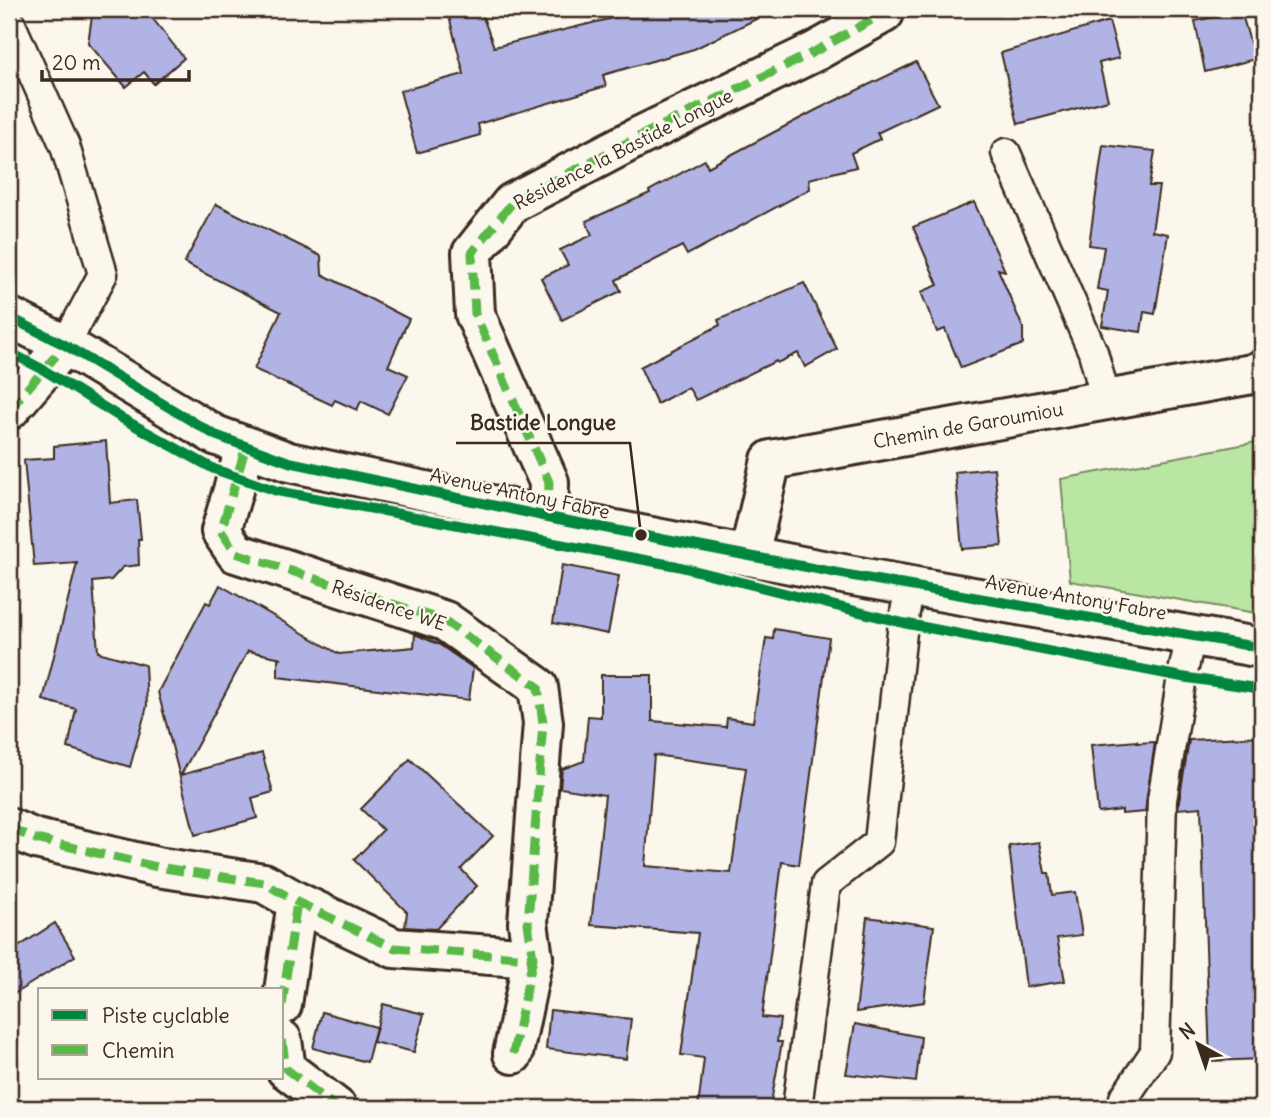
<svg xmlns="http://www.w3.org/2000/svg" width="1271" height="1117" font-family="Delius,sans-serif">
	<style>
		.green { fill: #b9e6a3; stroke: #7a8860; stroke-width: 2 }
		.building { fill: #b1b3e5; stroke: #3b2a1e; stroke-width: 2; fill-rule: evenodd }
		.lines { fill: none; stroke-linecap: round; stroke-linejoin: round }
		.lane-casing { stroke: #3b2a1e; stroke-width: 33 }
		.street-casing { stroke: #3b2a1e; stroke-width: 44 }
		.secondary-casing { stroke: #3b2a1e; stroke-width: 44 }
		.lane { stroke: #fbf7ec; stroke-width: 28 }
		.street { stroke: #fbf7ec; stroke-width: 38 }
		.secondary { stroke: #fbf7ec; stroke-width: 38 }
		.quiet { stroke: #58b947; stroke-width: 9; stroke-dasharray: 18 9; stroke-linecap: butt }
		.cycleway-casing { stroke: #fbf7ec; stroke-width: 15 }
		.cycleway { stroke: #00873e; stroke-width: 10 }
		.labels { text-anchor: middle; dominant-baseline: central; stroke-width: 5; stroke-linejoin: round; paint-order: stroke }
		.street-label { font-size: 19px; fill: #3b2a1e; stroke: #fbf7ec }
		.leader { fill: none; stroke: #3b2a1e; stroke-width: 2.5 }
		.callout-dot { fill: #3b2a1e; stroke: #fbf7ec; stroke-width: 2.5 }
		.callout-label { font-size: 21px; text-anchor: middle; font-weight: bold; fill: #3b2a1e; stroke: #fbf7ec; stroke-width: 5; stroke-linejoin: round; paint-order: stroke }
	</style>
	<rect width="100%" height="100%" fill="#fbf7ec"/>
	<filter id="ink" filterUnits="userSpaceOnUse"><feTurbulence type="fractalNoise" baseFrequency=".0143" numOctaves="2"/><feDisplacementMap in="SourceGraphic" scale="14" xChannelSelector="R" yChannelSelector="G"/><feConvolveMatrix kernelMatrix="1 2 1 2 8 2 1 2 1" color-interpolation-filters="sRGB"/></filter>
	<g filter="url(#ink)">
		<path class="green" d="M1262,441V614L1070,581L1061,479Z"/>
		<g class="building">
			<path d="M93,9H145L184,58L154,84L144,72L126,87L88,43Z"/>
			<path d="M447,9H480L494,47L617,17L615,9H777L694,49L603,75L606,86L478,124L480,135L417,153L400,91L464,74Z"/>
			<path d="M1241,11L1255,59L1205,72L1195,21Z"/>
			<path d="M1109,21L1119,58L1099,63L1108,100L1018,124L1001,53Z"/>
			<path d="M916,62L938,104L877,133L880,139L851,153L856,167L809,179L810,189L687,255L682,246L616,280L621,291L562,320L541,278L568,265L560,250L592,235L586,221L650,193L649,191L705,160L708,167L818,109Z"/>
			<path d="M1103,145L1155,151L1149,186H1159L1152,231L1168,234L1155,314L1144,312L1141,332L1102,326L1108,291L1097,289L1104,247L1089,245Z"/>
			<path d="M974,202L1005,271L998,269L1023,328V344L961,368L945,329L937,332L921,292L938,285L913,227Z"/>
			<path d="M216,204L321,256L322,274L409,319L388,366L408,375L388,414L361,401L357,410L335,400L332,405L254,369L281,312L184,263Z"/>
			<path d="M804,283L837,349L805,367L798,353L777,363L776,361L696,400L688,387L657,404L640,367L720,325L718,320Z"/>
			<path d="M106,441L110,503L137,500L141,539H138L139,565L123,567L111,580L93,582L98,652L145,665L147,706L130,767L68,748L76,709L43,700L77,563L34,566L24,460L54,458V446Z"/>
			<path d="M994,468L1002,546L962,549L955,472Z"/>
			<path d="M562,565L619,576L608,634L553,623Z"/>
			<path d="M220,585L339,654L414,647L415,634L440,645L473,668L469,700L278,677V658H282L248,651L181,775L262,753L273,792L252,798L257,818L195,835L158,692L206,602L210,604Z"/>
			<path d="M774,629L829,638L799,865L782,862L762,1017L780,1019L777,1042H782L770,1108H698L704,1058L681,1055L698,933L591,925L605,795L560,788L562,769L584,761L588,716L601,717V675H652V721L726,727L727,718L753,722L766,638L773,639ZM654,755L746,768L731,873L645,866Z"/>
			<path d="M1262,736V1059L1210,1061L1201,807L1178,809L1179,802L1189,740Z"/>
			<path d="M1137,741V743L1155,742L1145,812L1122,814V810L1098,813L1091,745Z"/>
			<path d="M410,759L493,836L461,869L477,886L436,929L405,927L407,912L354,860L383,830L361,809Z"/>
			<path d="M1039,842L1045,873H1049L1052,895L1075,892L1082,935L1057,938L1065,981L1026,987L1009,846Z"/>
			<path d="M867,917L934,926L924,1002L856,1012Z"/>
			<path d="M55,923L75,956L9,997V953Z"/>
			<path d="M383,1004L424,1014L414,1052L373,1042Z"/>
			<path d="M550,1010L631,1019L626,1059L546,1049Z"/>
			<path d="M322,1012L376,1027L367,1062L313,1048Z"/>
			<path d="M855,1024L921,1037L916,1082L846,1074Z"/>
		</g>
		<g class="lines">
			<defs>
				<g id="lane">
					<path d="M9,20L65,146L103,274L65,345"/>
					<path d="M1006,153L1093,352L1106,400"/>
					<path d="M797,1108L826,884L879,842L903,623L910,586"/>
					<path d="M1122,1108L1124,1098L1155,1052L1162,800L1182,677L1191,635"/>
				</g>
				<g id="street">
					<path d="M9,410L65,345"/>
					<path d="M548,517L549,482L475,314L472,253L512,203L638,137L816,51L884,13L885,9"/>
					<path d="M749,556L771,460L1252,374L1262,370"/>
					<path d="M9,828L36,839L157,867L264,883L297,902L394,948L533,958L528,923L543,723L538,687L445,621L236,553L221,531L246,446"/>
					<path d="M282,1005L297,902"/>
					<path d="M282,1040L286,1069L337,1108"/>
					<path d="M513,1054L533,958"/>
				</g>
				<path id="secondary" d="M9,317L65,345L215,435L289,462L548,517L848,575L1262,648"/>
			</defs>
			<use href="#lane" class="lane-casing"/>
			<use href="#street" class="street-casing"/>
			<use href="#secondary" class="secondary-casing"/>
			<use href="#lane" class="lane"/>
			<use href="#street" class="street"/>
			<use href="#secondary" class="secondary"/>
			<g class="quiet">
				<path d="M9,410L65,345"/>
				<path d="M548,517L549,482L475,314L472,253L512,203L638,137L816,51L884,13L885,9"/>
				<path d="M9,828L36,839L157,867L264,883L297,902L394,948L533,958L528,923L543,723L538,687L445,621L236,553L221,531L246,446"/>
				<path d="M282,1005L297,902"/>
				<path d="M282,1040L286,1069L337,1108"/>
				<path d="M513,1054L533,958"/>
			</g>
			<defs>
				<g id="cycleway">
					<path d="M9,317L65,345L215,435L289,462L548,517L848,575L1262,648"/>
					<path d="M9,352L42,369L123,419L214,469L277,491L677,566L903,623L1182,677L1262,689"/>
				</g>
			</defs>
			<use href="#cycleway" class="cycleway-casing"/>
			<use href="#cycleway" class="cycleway"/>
		</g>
	</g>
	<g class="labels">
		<g class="street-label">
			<text transform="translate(623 149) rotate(-27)">Résidence la Bastide Longue</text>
			<text transform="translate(968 425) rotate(-10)">Chemin de Garoumiou</text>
			<text transform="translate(520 493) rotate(12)">Avenue Antony Fabre</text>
			<text transform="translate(1076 597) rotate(10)">Avenue Antony Fabre</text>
			<text transform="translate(389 605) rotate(19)">Résidence WE</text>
		</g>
	</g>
	<path class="leader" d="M641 535L630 443H456"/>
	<circle class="callout-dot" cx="641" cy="535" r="7"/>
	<g class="callout-label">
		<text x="543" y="430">Bastide Longue</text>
	</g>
	<rect width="1271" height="1117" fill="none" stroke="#fbf7ec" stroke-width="35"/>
	<rect x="18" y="18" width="1236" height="1082" fill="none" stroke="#3b2a1e" stroke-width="2.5" filter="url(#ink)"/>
	<rect x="38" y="988" width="245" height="91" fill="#fbf7ec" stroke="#aea59a" stroke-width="2"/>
	<rect x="52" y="1010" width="35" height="10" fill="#00873e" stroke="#aea59a" stroke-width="2"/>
	<text x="102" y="1023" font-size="21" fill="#3b2a1e">Piste cyclable</text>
	<rect x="52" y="1045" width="35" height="10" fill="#58b947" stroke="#aea59a" stroke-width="2"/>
	<text x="102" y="1058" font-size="21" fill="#3b2a1e">Chemin</text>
	<g transform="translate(1198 1044) rotate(320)" stroke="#fbf7ec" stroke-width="5" paint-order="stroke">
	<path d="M0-5L12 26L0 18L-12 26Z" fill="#3b2a1e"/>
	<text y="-10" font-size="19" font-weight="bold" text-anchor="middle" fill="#3b2a1e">N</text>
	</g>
	<path d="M42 70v10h147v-10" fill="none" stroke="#3b2a1e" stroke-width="3.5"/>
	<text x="52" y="70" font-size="21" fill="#3b2a1e" stroke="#fbf7ec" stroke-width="5" paint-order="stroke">20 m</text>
</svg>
